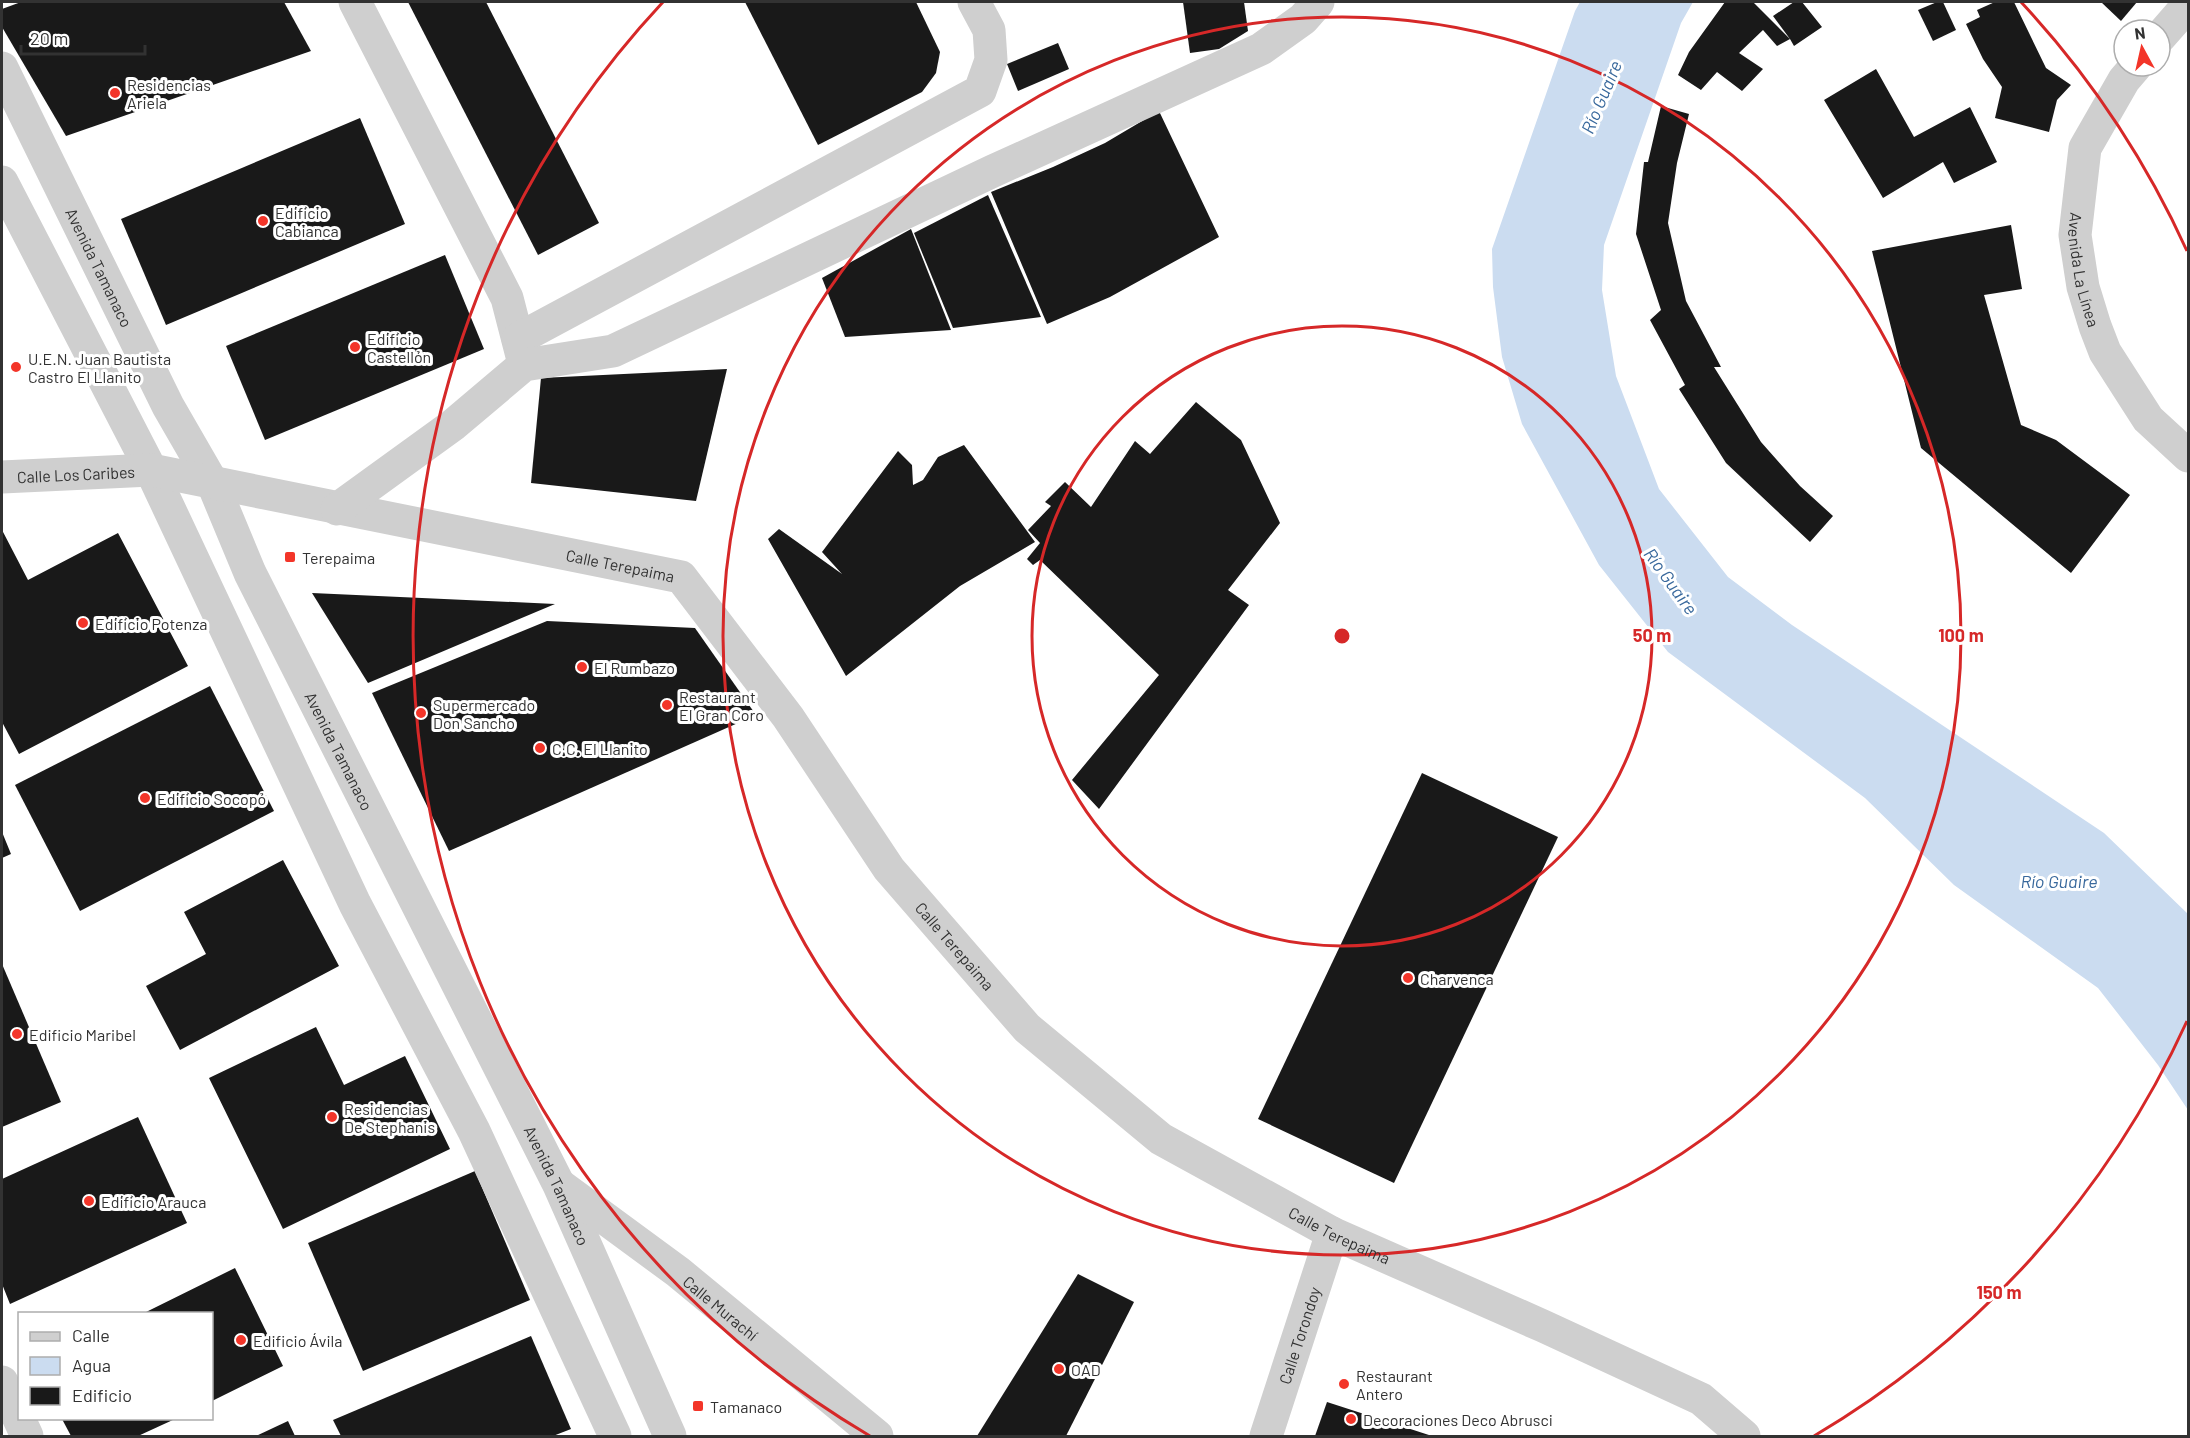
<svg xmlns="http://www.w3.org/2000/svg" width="2190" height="1438" font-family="Barlow,sans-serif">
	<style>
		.water { fill: #cbdcf0 }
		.building { fill: #191919 }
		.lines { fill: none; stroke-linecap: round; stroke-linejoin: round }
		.street { stroke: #cfcfcf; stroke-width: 33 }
		.ring { fill: none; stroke: #d62828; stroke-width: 3 }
		.poi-dot { fill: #f33529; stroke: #fff; stroke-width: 2 }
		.labels { text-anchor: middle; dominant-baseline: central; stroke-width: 6; stroke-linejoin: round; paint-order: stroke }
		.poi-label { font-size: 16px; fill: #323232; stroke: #fff; text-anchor: start }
		.street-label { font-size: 16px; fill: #323232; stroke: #fff }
		.water-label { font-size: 18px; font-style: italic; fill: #38689c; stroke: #fff }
		.centre { fill: #d62828; stroke: #fff; stroke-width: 3 }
		.ring-label { font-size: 18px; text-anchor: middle; font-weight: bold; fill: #d62828; stroke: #fff; stroke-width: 6; stroke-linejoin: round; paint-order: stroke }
	</style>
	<rect width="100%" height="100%" fill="#fff"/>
	<path class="water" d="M1580,2H1693L1681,23L1604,245L1602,290L1616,376L1659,489L1728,577L1792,625L2104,833L2188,914V1110L2158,1065L2098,988L1954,885L1865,798L1668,652L1599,565L1522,424L1502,357L1493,287L1492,249L1575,11Z"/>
	<g class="building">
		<path d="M21,2H284L311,51L66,136L2,27V9Z"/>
		<path d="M408,2H486L599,223L538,255Z"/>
		<path d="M745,2H916L940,52L936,73L922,92L818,145Z"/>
		<path d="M1183,2H1244L1248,31L1219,49L1190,53Z"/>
		<path d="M1725,2H1753L1790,39L1773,16L1794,2H1802L1822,27L1794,46L1790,39L1777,46L1763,30L1739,53L1763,69L1742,91L1717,72L1701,90L1678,75L1689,52Z"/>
		<path d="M1937,2H1943L1956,30L1933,41L1918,10Z"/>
		<path d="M1995,2H2014L2046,68L2071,85L2057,100L2049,132L1995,118L2002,87L1983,59L1966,24L1980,17L1977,10Z"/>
		<path d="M2101,2H2137L2121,21Z"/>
		<path d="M1058,43L1069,69L1018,91L1007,64Z"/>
		<path d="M1876,69L1914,137L1970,107L1997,162L1954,183L1943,162L1883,198L1824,100Z"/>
		<path d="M1661,106L1689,114L1677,163L1668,223L1686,301L1721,367H1714L1761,442L1800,486L1833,516L1810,542L1726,463L1679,389L1685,385L1650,320L1661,310L1636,234L1644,162H1648Z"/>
		<path d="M1159,111L1219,237L1110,297L1047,324L991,192L1053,167L1105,143Z"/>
		<path d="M360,118L405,224L166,325L121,219Z"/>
		<path d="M988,195L1041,317L953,328L914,233Z"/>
		<path d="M2011,225L2022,289L1984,295L2021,425L2056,440L2130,495L2071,573L1921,448L1872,251Z"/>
		<path d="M911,229L951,330L845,337L822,278Z"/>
		<path d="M445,255L484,349L265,440L226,346Z"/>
		<path d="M727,369L696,501L531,483L541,378Z"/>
		<path d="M1196,402L1241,440L1280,523L1228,590L1249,605L1099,809L1072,780L1159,675L1040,560L1033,565L1027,559L1040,543L1028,530L1051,506L1045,502L1065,482L1091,507L1135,441L1150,454Z"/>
		<path d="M964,445L1035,542L960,586L846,676L768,539L779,529L842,574L822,552L898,451L912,465L913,485L923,480L938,457Z"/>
		<path d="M2,530L28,580L118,533L188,666L19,754L2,722Z"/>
		<path d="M312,593L555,604L368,683Z"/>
		<path d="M547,621L695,628L756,715L449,851L372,693Z"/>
		<path d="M210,686L274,811L80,911L15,785Z"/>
		<path d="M1422,773L1558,837L1394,1183L1258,1119Z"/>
		<path d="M2,832L11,854L2,858Z"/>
		<path d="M283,860L339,966L180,1050L146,986L206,954L184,912Z"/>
		<path d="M2,964L61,1102L2,1127Z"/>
		<path d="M316,1027L344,1085L405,1056L450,1149L283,1229L209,1078Z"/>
		<path d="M138,1117L187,1223L10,1304L2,1284V1179Z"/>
		<path d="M475,1171L530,1300L363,1371L308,1243Z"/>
		<path d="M235,1268L283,1366L212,1401V1314H142Z"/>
		<path d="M1078,1274L1134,1302L1066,1436H977Z"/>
		<path d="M531,1336L571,1429L553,1436H341L333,1420Z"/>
		<path d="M1327,1402L1432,1436H1315Z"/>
		<path d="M62,1419H175L138,1436H71Z"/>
		<path d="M288,1421L295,1436H256Z"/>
	</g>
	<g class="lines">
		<g class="street">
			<path d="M355,2L507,298L523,360"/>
			<path d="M2160,37L2188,5"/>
			<path id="s1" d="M2136,66L2124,80L2085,148L2075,235L2083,287L2095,326L2105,352L2148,419L2188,456"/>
			<path id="s2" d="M2,68L168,406L213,484L250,573L559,1185L670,1436"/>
			<path d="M2,182L151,470L355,904L474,1131L615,1436"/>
			<path d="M518,339L980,91L991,60L989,30L974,2"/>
			<path id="s3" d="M2,477L151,470L681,577L788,717L889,869L1027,1028L1161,1139L1332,1233L1543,1326L1701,1399L1744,1436"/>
			<path d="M337,509L453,425L524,365L613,351L993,171L1261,49L1303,19L1318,2"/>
			<path id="s4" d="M561,1186L678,1272L877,1436"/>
			<path d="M2,1382L27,1436"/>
			<path id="s5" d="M1266,1436L1332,1233"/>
		</g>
	</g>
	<g class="ring">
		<circle cx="1342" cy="636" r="310"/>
		<circle cx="1342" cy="636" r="619"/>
		<path d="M2187 1021A929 929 0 0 1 1814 1436M870 1436A929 929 0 0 1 663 2M2021 2A929 929 0 0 1 2187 251"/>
	</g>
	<g class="poi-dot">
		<circle cx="115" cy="93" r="6"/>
		<circle cx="263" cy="221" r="6"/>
		<circle cx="355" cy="347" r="6"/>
		<circle cx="16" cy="367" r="6"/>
		<rect x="284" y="551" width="12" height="12" rx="3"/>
		<circle cx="83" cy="623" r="6"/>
		<circle cx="582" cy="667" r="6"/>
		<circle cx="667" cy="705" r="6"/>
		<circle cx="421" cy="713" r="6"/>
		<circle cx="540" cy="748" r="6"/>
		<circle cx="145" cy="798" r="6"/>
		<circle cx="1408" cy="978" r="6"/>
		<circle cx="17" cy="1034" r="6"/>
		<circle cx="332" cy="1117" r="6"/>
		<circle cx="89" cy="1201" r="6"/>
		<circle cx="241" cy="1340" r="6"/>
		<circle cx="1059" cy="1369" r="6"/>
		<circle cx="1344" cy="1384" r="6"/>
		<rect x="692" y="1400" width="12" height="12" rx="3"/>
		<circle cx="1351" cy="1419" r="6"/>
	</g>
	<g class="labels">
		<g class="poi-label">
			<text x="127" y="84">Residencias<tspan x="127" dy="18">Ariela</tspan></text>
			<text x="275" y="212">Edificio<tspan x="275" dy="18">Cabianca</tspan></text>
			<text x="367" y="338">Edificio<tspan x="367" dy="18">Castellón</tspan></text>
			<text x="28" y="358">U.E.N. Juan Bautista<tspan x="28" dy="18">Castro El Llanito</tspan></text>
			<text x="302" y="557">Terepaima</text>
			<text x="95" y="623">Edificio Potenza</text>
			<text x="594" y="667">El Rumbazo</text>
			<text x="679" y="696">Restaurant<tspan x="679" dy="18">El Gran Coro</tspan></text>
			<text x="433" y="704">Supermercado<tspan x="433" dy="18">Don Sancho</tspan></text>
			<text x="552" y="748">C.C. El Llanito</text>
			<text x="157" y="798">Edificio Socopó</text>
			<text x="1420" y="978">Charvenca</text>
			<text x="29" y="1034">Edificio Maribel</text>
			<text x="344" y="1108">Residencias<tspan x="344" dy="18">De Stephanis</tspan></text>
			<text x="101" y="1201">Edificio Arauca</text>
			<text x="253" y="1340">Edificio Ávila</text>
			<text x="1071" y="1369">OAD</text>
			<text x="1356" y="1375">Restaurant<tspan x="1356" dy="18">Antero</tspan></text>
			<text x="710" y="1406">Tamanaco</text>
			<text x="1363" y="1419">Decoraciones Deco Abrusci</text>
		</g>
		<g class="street-label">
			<text stroke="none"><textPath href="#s2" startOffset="222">Avenida Tamanaco</textPath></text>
			<text stroke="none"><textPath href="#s1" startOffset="220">Avenida La Línea</textPath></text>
			<text stroke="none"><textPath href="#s3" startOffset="74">Calle Los Caribes</textPath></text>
			<text stroke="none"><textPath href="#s3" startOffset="628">Calle Terepaima</textPath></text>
			<text stroke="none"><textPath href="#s2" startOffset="762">Avenida Tamanaco</textPath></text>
			<text stroke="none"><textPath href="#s3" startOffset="1150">Calle Terepaima</textPath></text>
			<text stroke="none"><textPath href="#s2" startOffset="1248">Avenida Tamanaco</textPath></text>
			<text stroke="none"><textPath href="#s3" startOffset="1636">Calle Terepaima</textPath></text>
			<text stroke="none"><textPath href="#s4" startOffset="201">Calle Murachí</textPath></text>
			<text stroke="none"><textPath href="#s5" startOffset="106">Calle Torondoy</textPath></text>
		</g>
		<g class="water-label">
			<text transform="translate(1601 97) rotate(-67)">Río Guaire</text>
			<text transform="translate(1671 581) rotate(54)">Río Guaire</text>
			<text x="2059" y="881">Río Guaire</text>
		</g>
	</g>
	<circle cx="1342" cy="636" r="9" class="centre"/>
	<g class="ring-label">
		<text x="1652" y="642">50 m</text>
		<text x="1961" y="642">100 m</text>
		<text x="1999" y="1299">150 m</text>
	</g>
	<rect width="2190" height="1438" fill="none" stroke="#323232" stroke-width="6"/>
	<rect x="18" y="1312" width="195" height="108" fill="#ffffff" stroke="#adadad" stroke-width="1.5"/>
	<rect x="30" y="1332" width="30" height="9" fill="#cfcfcf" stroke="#adadad" stroke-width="1.5"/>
	<text x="72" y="1342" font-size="18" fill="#323232">Calle</text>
	<rect x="30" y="1357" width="30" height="18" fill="#cbdcf0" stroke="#adadad" stroke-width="1.5"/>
	<text x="72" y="1372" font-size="18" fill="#323232">Agua</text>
	<rect x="30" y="1387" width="30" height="18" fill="#191919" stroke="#adadad" stroke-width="1.5"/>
	<text x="72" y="1402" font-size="18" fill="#323232">Edificio</text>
	<g transform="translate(2142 48) rotate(352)"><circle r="28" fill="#ffffff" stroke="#adadad" stroke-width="1.5"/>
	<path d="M0-4.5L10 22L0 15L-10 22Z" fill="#f33529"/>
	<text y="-9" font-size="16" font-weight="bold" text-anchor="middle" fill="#323232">N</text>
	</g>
	<path d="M21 45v9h124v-9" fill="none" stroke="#323232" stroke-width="3"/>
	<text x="30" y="45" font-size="18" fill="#323232" stroke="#ffffff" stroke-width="4.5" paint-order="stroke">20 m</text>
</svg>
